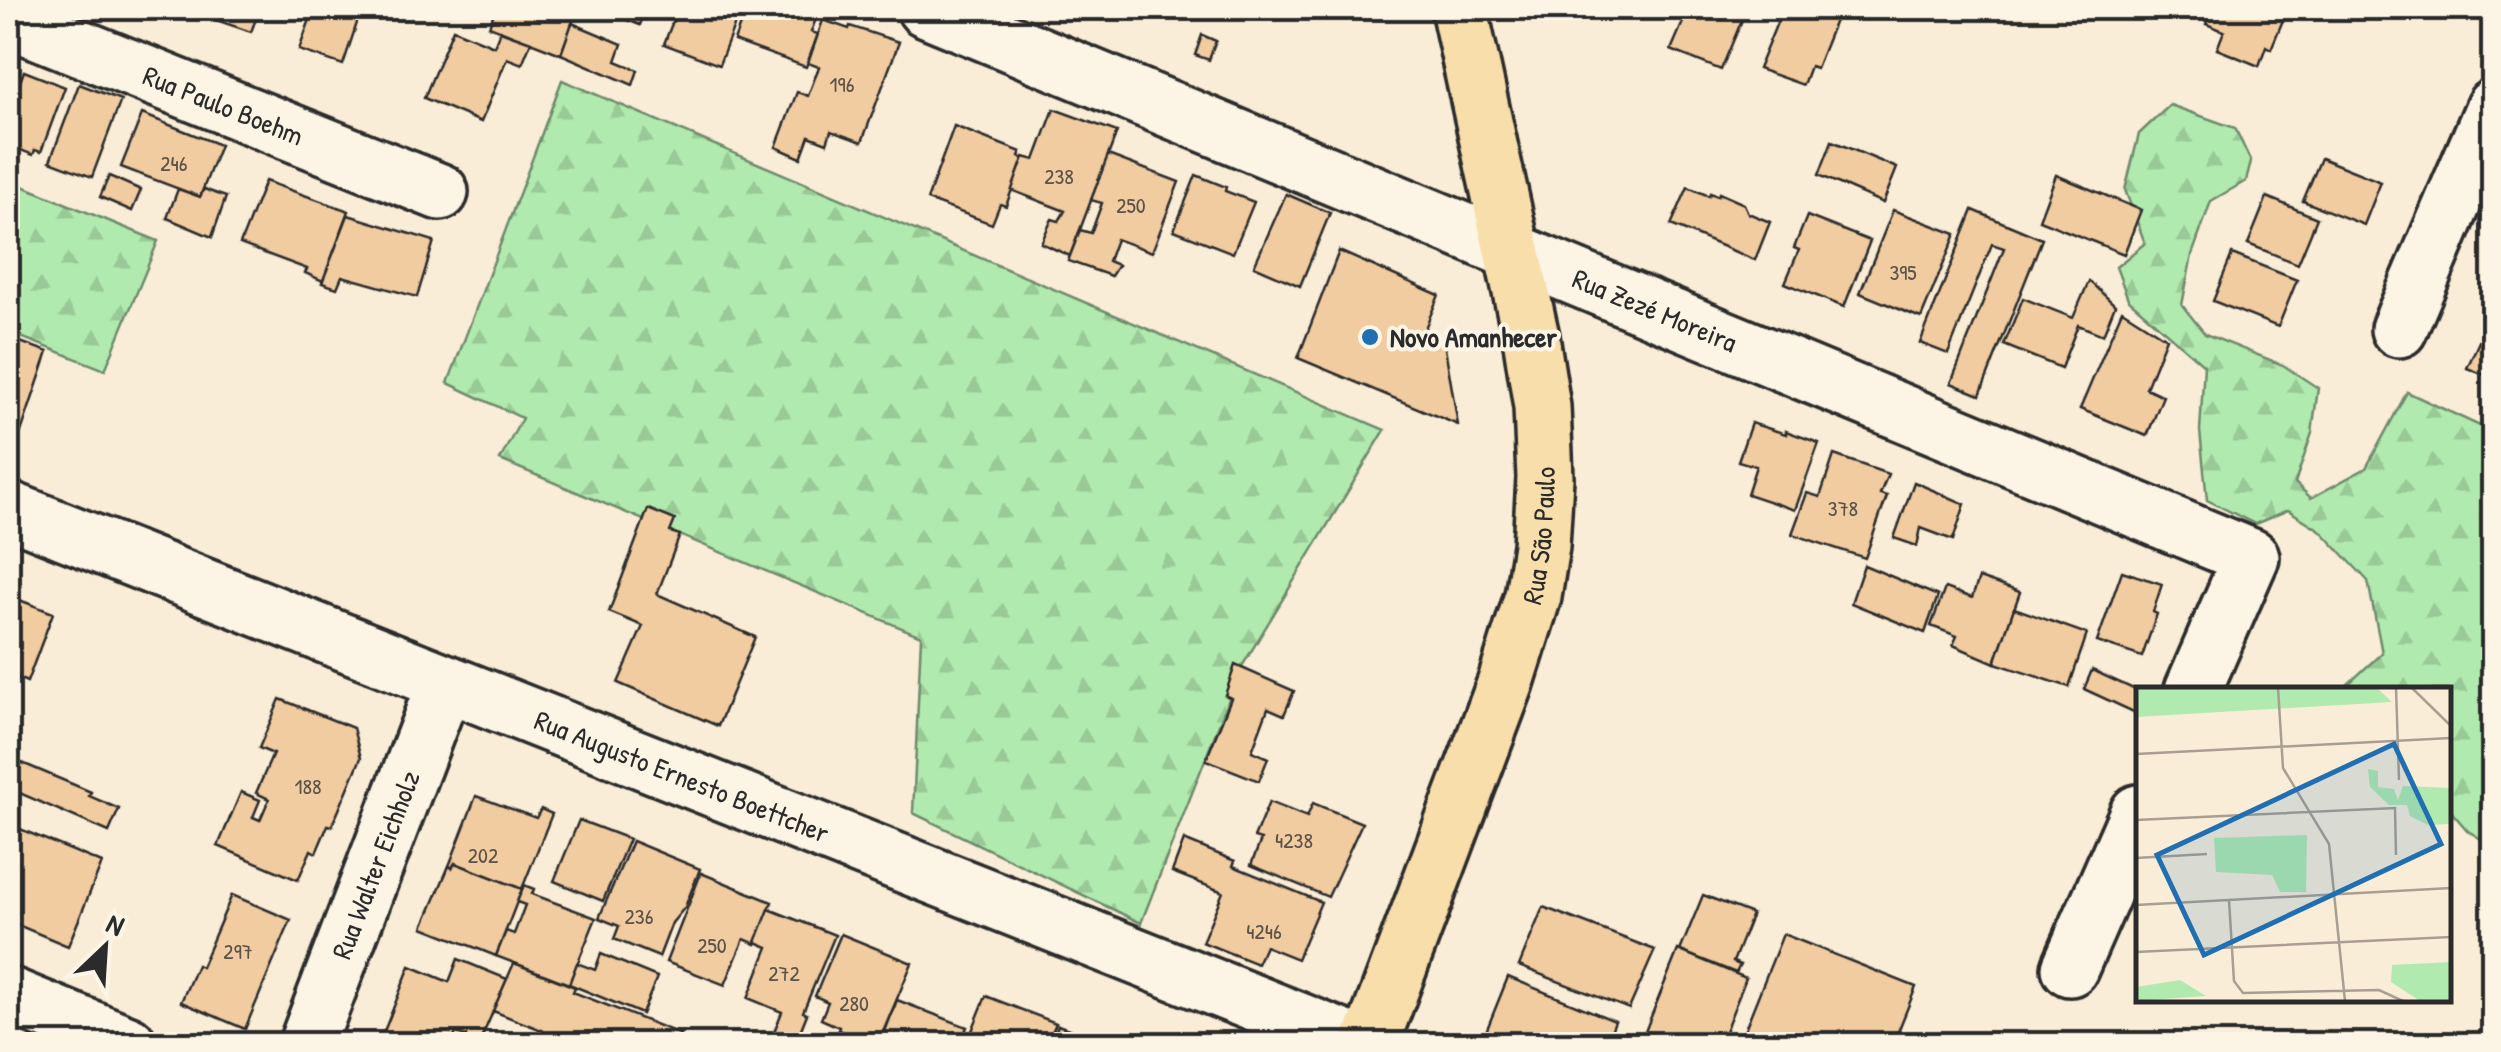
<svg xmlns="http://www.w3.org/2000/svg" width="2501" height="1052" font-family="'Patrick Hand',sans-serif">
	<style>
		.forest { fill: url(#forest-firs); stroke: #6e8a6c; stroke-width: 2.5 }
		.building { fill: #f1cca1; stroke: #2b2b2b; stroke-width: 2.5 }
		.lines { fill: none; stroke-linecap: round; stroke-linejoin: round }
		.minor-casing { stroke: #2b2b2b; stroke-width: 62 }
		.major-casing { stroke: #2b2b2b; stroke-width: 62 }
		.minor { stroke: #fcf5e5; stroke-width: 55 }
		.major { stroke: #f8deab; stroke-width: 55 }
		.poi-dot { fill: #1f6fb2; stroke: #fcf5e5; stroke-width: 4 }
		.labels { text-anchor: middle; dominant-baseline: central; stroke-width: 8; stroke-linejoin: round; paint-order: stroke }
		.number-label { font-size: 22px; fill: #5c5348 }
		.street-label { font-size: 28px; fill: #2b2b2b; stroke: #fcf5e5 }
		.poi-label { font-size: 28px; font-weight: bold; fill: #2b2b2b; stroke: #fcf5e5; text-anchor: start }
		.inset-road { fill: none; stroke: #a79f92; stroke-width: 2.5 }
		.view { fill: #1f6fb2; fill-opacity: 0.15; stroke: #1f6fb2; stroke-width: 5 }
		.inset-edge { fill: none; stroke: #2b2b2b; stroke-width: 5 }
	</style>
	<defs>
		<pattern id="forest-firs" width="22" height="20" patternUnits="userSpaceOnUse" patternTransform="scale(2.5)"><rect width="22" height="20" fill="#b1eaae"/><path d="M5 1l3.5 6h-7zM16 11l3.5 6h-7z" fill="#98c996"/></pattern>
	</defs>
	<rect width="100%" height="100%" fill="#faedd7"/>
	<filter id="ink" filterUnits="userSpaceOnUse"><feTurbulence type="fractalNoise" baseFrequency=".01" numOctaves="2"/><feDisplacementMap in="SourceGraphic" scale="20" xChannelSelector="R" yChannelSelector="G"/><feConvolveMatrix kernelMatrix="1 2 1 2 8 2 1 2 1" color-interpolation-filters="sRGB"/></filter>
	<g filter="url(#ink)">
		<g class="forest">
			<path d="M562,80L1385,430L1241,668L1141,923L913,813L921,636L500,460L522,418L448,383Z"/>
			<path d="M2170,105L2235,128L2251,162L2246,181L2211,201L2192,255L2182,305L2205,334L2283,365L2318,388L2312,433L2295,483L2311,498L2366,468L2407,392L2493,432V846L2468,831L2449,809L2448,690H2354L2348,684L2382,653L2368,581L2320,530L2288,510L2255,524L2207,500L2200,431L2204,365L2128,299L2116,267L2145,243L2125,190L2139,134Z"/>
			<path d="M8,180L158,241L105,370L8,332V292L13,277L8,274Z"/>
		</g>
		<g class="building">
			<path d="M181,8H260L251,32Z"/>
			<path d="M314,8H362L343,65L299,50Z"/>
			<path d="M496,8H545L574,19L561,54L489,26Z"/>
			<path d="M596,8H661L658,18L644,13L640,25Z"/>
			<path d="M678,8H741L719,65L664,44Z"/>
			<path d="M746,8L760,14L763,8H820L811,32L818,34L806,67L734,41Z"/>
			<path d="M1689,8H1747L1721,70L1671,50Z"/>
			<path d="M1783,8H1840L1816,68L1810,66L1803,85L1758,69Z"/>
			<path d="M2213,8H2288L2271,49L2266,46L2259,66L2217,49L2224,31L2206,24Z"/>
			<path d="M823,20L849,29L850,26L899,42L862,142L831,131L827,143L809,136L801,158L776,147L797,92L808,96L819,67L808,63Z"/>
			<path d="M572,23L622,44L616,61L638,70L633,85L561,54Z"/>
			<path d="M453,29L494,46L500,31L531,42L522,64L507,58L481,122L424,98Z"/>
			<path d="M1202,35L1216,41L1209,60L1195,55Z"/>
			<path d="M24,71L65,87L41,152L35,150L33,155L8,145V114Z"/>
			<path d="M79,84L121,100L92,177L50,161Z"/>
			<path d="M1054,109L1117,132L1070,256L1041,243L1052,219L1059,221L1065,211L1011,190L1024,157L1035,160Z"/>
			<path d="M142,114L220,145L200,197L121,167Z"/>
			<path d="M954,126L1021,152L1019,156L1023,159L1006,206L1000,204L992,224L927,200Z"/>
			<path d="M1832,141L1897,168L1883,203L1819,175Z"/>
			<path d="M1108,155L1179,182L1152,252L1116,239L1108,261L1118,265L1111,276L1068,261L1080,230L1091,233L1102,203L1091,200Z"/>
			<path d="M2321,158L2381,182L2364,225L2303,201Z"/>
			<path d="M1196,175L1226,187L1225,191L1254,202L1233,253L1174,230Z"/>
			<path d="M2056,175L2141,210L2124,254L2039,220Z"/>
			<path d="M109,176L141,190L132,211L100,197Z"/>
			<path d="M265,181L349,211L323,281L305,273L307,269L240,244Z"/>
			<path d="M1688,187L1709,196L1710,193L1718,196L1719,193L1744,204L1748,213L1770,222L1755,260L1671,225Z"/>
			<path d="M178,189L200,197L204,189L226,197L212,237L167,218Z"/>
			<path d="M1286,194L1330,213L1300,286L1254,266Z"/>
			<path d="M2267,197L2317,218L2298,264L2248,244Z"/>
			<path d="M1893,210L1956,234L1921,318L1860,293Z"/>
			<path d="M1973,210L2042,239L1980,395L1951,383L2004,248L1992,244L1948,354L1920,343Z"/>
			<path d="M348,215L434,241L417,297L342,276L337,288L322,283Z"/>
			<path d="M1807,216L1870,241L1844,307L1785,283L1799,250L1794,248Z"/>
			<path d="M1339,251L1439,295L1423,333L1444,342L1458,425L1298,358Z"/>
			<path d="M2232,254L2297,280L2278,327L2213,301Z"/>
			<path d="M2089,281L2115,305L2103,335L2078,325L2061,368L2004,345L2023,298L2073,318Z"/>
			<path d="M2122,310L2166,338L2146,388L2163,396L2147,436L2080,409Z"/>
			<path d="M2486,326L2494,330V379L2467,368Z"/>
			<path d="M9,338L48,352L18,441L8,438Z"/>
			<path d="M1751,423L1786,434V431L1819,443L1795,510L1747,494L1756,466L1738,461Z"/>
			<path d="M1834,455L1888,474L1880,494L1887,496L1865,558L1792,534L1807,493L1820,497Z"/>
			<path d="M1914,482L1965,504L1953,540L1921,528L1917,546L1894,538Z"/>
			<path d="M648,509L675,520L670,532L680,535L657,594L755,637L718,726L618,683L643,626L609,612Z"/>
			<path d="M1864,565L1938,596L1925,633L1851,603Z"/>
			<path d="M2122,571L2162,584L2153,612L2157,614L2142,657L2097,642Z"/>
			<path d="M1979,578L2020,592L1995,663L1953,645L1957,636L1931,626L1945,588L1972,598Z"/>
			<path d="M17,599L53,613L27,682L8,674V603L14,606Z"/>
			<path d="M2014,608L2087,634L2069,687L1995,663Z"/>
			<path d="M1235,665L1294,691L1284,715L1268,708L1252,751L1268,758L1259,781L1206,760L1231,698L1225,695Z"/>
			<path d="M2092,670L2138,691V714L2084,689Z"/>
			<path d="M280,699L353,728L361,758L332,826L328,825L316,853L311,850L298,880L218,846L241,792L260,800L253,817L260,820L269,799L256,793L273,754L259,748Z"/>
			<path d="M8,757L91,792L89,796L119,809L109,832L8,788Z"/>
			<path d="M476,796L536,818L541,809L552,814L522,889L455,863L452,868L449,866Z"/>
			<path d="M1269,802L1307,817L1313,803L1362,823L1328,897L1251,865L1261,840L1254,838Z"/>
			<path d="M579,820L629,839L603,901L554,881Z"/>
			<path d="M8,824L102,863L68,946L8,921Z"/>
			<path d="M1184,840L1235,861L1233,866L1321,902L1297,959L1265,946L1257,964L1202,942L1223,892L1172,872Z"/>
			<path d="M632,841L700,869L685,907L672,923L659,957L614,939L619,926L599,918Z"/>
			<path d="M455,863L522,889L496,956L423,927L449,866L452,868Z"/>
			<path d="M701,873L772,902L756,944L744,939L725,985L666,962Z"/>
			<path d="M524,885L534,889L532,894L596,918L569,984L496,956L506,931L514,934L525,905L517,902Z"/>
			<path d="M232,895L291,920L245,1029L181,1002L197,965L201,967Z"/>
			<path d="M1703,895L1752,914L1733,962L1740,965L1736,973L1680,951Z"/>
			<path d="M1543,907L1655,950L1629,1009L1519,966Z"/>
			<path d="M769,909L835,935L803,1012L807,1014L795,1044H769L782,1012L748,998L768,947L756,942Z"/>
			<path d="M841,934L912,963L878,1044H872L838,1030L839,1027L821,1019L828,1002L815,996Z"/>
			<path d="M1783,934L1916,987L1893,1044H1739Z"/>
			<path d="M1678,950L1746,978L1720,1044H1640Z"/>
			<path d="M601,954L657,977L642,1014L569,984L577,963L595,970Z"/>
			<path d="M458,959L507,979L479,1044H462L466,1036L456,1033L451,1044H379L410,966L449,982Z"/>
			<path d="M514,963L575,987L573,992L680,1034L676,1044H533L538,1033L542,1030L493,1011Z"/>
			<path d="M1508,977L1615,1021L1606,1044H1481Z"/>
			<path d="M986,996L1056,1023L1047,1044H982L985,1036L972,1031Z"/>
			<path d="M897,1000L967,1027L960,1044H888L881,1042Z"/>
			<path d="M1058,1025L1109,1044H1051Z"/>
		</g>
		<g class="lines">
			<defs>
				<g id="minor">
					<path id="s1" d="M925,8L2251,557L2193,690"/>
					<path id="s2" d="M8,19L440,192"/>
					<path d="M2399,329L2494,107"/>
					<path id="s3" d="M8,509L1357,1044"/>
					<path d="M2070,968L2138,813"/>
					<path d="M8,995L128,1044"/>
					<path id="s4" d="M307,1044L445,683"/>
				</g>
				<g id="major">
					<path id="s5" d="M1370,1044L1506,682L1533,596L1541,546L1545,478L1542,407L1531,337L1459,8"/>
				</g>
			</defs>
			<use href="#minor" class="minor-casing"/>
			<use href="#major" class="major-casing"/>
			<use href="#minor" class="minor"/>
			<use href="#major" class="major"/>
		</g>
	</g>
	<circle class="poi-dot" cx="1370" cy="337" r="10"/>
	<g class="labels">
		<g class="number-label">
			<text x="842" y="84">196</text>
			<text x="174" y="163">246</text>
			<text x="1059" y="176">238</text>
			<text x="1131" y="205">250</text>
			<text x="1903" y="272">395</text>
			<text x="1843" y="508">378</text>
			<text x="308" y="786">188</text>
			<text x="1294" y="840">4238</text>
			<text x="483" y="855">202</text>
			<text x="639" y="916">236</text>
			<text x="1264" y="931">4246</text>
			<text x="712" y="945">250</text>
			<text x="238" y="951">297</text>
			<text x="784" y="973">272</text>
			<text x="854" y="1003">280</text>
		</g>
		<g class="street-label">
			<text stroke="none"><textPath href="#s2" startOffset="232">Rua Paulo Boehm</textPath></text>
			<text stroke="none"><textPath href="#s1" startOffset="790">Rua Zezé Moreira</textPath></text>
			<text stroke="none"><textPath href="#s5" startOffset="538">Rua São Paulo</textPath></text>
			<text stroke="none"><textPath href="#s3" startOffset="725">Rua Augusto Ernesto Boettcher</textPath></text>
			<text stroke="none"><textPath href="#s4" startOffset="192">Rua Walter Eichholz</textPath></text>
		</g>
		<g class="poi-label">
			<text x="1390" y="337">Novo Amanhecer</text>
		</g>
	</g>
	<g transform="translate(2136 687)">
		<rect width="315" height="315" fill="#faedd7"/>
		<path d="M0,1H241L256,15L0,30ZM232,82L242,84V100L258,102L262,113L267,99L315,101V137L292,138L274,129L271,118H253L234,100ZM171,148L170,205H144L136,188L80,185L78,151ZM315,275V314H284L255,295L256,278ZM44,293L70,309L0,314V300Z" fill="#b1eaae"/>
		<path class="inset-road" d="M142,1L147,81L193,157L209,314M260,1L263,93M276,1L315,39M0,67L315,51M0,133L259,121L260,168M0,171L71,167M93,213L98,294L107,306L243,303L267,314M0,218L315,201M0,265L315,250"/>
		<path class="view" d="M258,57L305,157L68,268L21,168Z"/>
		<rect width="315" height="315" class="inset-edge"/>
	</g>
	<rect width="2501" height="1052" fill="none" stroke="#fcf5e5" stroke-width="40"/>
	<rect x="20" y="20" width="2461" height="1012" fill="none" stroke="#2b2b2b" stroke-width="4" filter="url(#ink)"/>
	<g transform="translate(105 947) rotate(25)" stroke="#fcf5e5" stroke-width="8" paint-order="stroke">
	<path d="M0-8L18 38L0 25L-18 38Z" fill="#2b2b2b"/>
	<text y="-15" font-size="28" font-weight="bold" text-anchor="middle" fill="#2b2b2b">N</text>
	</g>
</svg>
